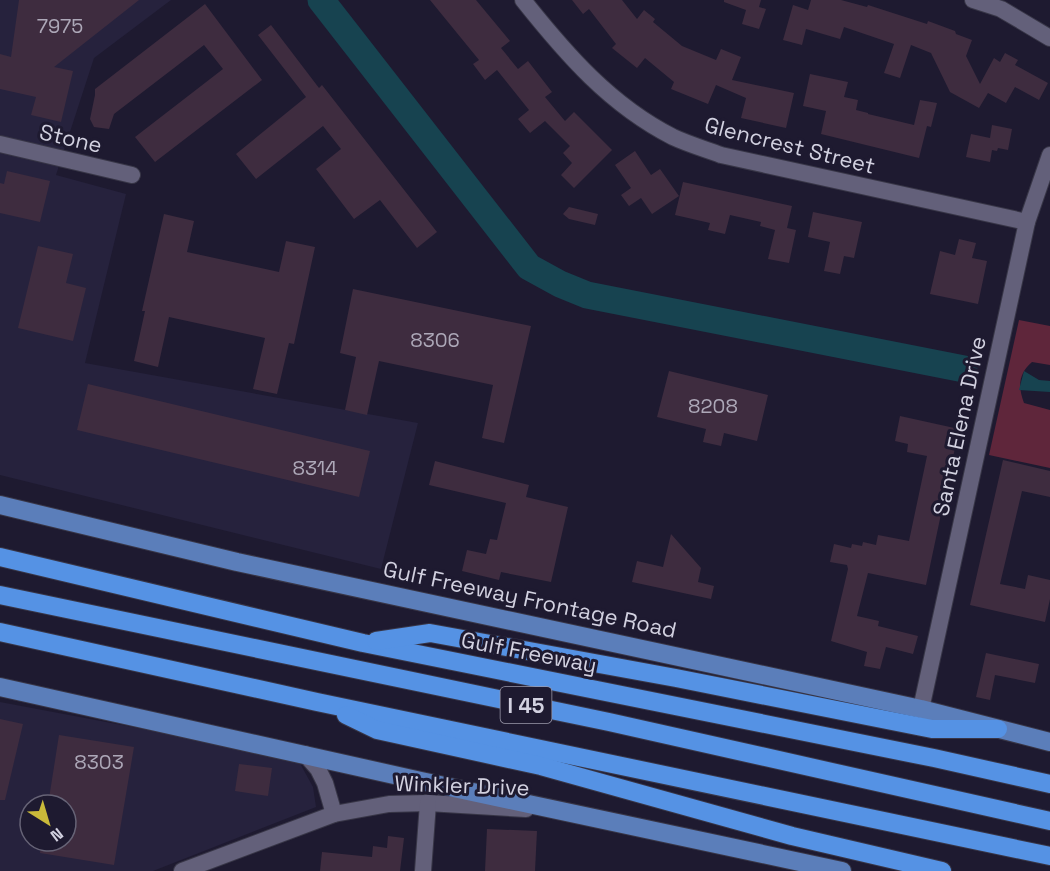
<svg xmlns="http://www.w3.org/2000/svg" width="1050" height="871" font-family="'Space Grotesk',sans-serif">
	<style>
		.built { fill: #26223d; fill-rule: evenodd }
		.green { fill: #5f263b }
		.water { fill: #174350 }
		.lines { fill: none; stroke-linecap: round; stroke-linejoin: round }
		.river { stroke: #174350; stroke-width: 27 }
		.building { fill: #3e2c3f }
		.minor-casing { stroke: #383647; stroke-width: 18 }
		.major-casing { stroke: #383647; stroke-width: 20 }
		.highway-casing { stroke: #383647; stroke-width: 20 }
		.minor { stroke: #63607a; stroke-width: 16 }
		.major { stroke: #5b7eba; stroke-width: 18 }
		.highway { stroke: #5592e4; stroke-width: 18 }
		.labels { text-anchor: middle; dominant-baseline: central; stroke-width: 6; stroke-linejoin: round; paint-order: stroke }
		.number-label { font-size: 20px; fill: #ada8b8 }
		.shield { fill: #1e1a30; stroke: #9c9aab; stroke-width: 1.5 }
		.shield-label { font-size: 21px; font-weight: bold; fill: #d2d1e0 }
		.street-label { font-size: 22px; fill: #d2d1e0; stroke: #1e1a30 }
	</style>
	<rect width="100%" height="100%" fill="#1e1a30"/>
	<g class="built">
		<path d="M0,0H171L94,58L56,175L126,194L85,363L418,423L381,569L0,475Z"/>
		<path d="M0,702L297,758L313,787L316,807L153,871H0ZM30,805H66V841H30Z"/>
	</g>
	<path class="green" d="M1019,320L1050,326V365L1032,362C1018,374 1018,387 1024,403L1050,410V468L989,455Z"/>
	<path class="water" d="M1024,371L1039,380L1050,381V392L1019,390Z"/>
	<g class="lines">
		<path class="river" d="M321,0L529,267L560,284L587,295L964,369"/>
	</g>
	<g class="building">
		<path d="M19,0H139L54,67L73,71L61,122L31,115L36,97L0,89V54L11,57Z"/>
		<path d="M430,0H476L510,41L501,48L518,69L528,61L552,92L545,97L565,121L574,112L612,150L574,188L561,175L572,163L563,153L570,146L545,121L530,133L518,119L529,110L497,70L485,80L473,64L479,60Z"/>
		<path d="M572,0H622L637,19L644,10L655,19L653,22L682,46L716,60L721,49L741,57L732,80L794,93L786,128L741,118L746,98L716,85L708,104L671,89L674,82L645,58L637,68L612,48L616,44L589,9L583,14Z"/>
		<path d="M724,0H761L759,7L766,9L759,29L742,24L746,10L724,2Z"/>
		<path d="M811,0H841L867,7L868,5L927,24L928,21L955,31L956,34L972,40L966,56L980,84L994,58L1000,62L1005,53L1018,60L1015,65L1048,83L1039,100L1015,87L1006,103L988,93L979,108L950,92L931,53L911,45L900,78L884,73L894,44L844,27L840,39L806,29L802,45L783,40L793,5L808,10Z"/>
		<path d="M205,4L262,80L155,162L135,137L223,69L204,45L114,114L109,129L94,127L90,119L95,95V89Z"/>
		<path d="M271,25L319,88L322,85L437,232L417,248L380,200L354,219L316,169L341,149L323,126L256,179L236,154L306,97L258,35Z"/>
		<path d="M810,74L848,82L844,97L858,100L856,110L868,113V114L914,125L920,100L937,103L931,127L927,126L919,158L821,134L826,111L803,106Z"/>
		<path d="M992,125L1012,129L1008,150L998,148L997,151L992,150L990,162L966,157L971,134L990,138Z"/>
		<path d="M635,151L651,175L660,169L679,196L652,214L641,198L629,206L621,195L631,188L615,165Z"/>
		<path d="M7,171L50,181L40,222L0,213V183L4,184Z"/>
		<path d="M683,182L792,206L787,228L796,230L789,263L768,259L775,230L760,226L761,222L730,215L725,234L708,230L710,223L675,215Z"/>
		<path d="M569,207L598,214L595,225L569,219L563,214Z"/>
		<path d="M813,212L862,222L854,258L844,256L840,274L824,271L830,242L808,237Z"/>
		<path d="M164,214L194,221L187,252L279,272L286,241L315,247L294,344L289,343L277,394L253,389L265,338L169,317L158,367L134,361L145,311H142Z"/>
		<path d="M959,239L976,243L972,258L987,261L978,304L930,294L940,251L955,255Z"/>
		<path d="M38,246L73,254L66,283L86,288L73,341L18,328Z"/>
		<path d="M353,289L531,326L504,443L482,438L493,385L379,361L367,415L345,410L356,357L340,353Z"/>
		<path d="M669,371L768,395L757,441L724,433L721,446L703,442L706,429L657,417Z"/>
		<path d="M88,384L370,451L359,497L77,430Z"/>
		<path d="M900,416L959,429L926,585L868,573L857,616L879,621L878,626L918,636L913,654L886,647L880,669L864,666L867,652L831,641L848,569L847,565L830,562L834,544L851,548L852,544L862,546L863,542L876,545L878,535L909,541L927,456L907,452L908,444L895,441Z"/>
		<path d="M1003,460L1050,471V497L1022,491L1000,584L1025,589L1028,575L1050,580V599L1045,622L970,605Z"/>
		<path d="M435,461L529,485L526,497L568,507L551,582L501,572L499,580L462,571L467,550L486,554L490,539L497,540L506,503L429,485Z"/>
		<path d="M671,534L701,568L698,582L714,586L711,599L632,582L637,561L663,567Z"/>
		<path d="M986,653L1039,664L1035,683L995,675L990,700L976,697Z"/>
		<path d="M0,719L23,724L5,800H0Z"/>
		<path d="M59,735L134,747L114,865L40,853L42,841H66V805H48Z"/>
		<path d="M239,764L272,768L268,796L235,791Z"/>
		<path d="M487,829L537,831L535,871H485Z"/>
		<path d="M388,836L404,838L400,871H320L322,852L372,857L373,846L387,848Z"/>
	</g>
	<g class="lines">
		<defs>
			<g id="minor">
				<path d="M523,0C566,54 610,105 673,137C688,144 705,149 721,155L1027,222"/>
				<path d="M973,0L1001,9L1050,38"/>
				<path d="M0,144L132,175"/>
				<path d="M921,709L1027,222L1050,155"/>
				<path d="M305,754L318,769L325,783L334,814"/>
				<path d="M182,871L334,814L389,804L428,803L526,809"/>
				<path d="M423,871L428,803"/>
			</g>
			<g id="major">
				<path d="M0,505L237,562L921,709L1050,742"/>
				<path d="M0,687L421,781L842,871"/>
			</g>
			<g id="highway">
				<path d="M0,557L363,643L934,758L1050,784"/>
				<path d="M0,595L609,722L1050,821"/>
				<path d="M0,632L317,702L1050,856"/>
				<path d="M376,641L430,633L676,678L932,729H998"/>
				<path d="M346,715L377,730L541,766L792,836L942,871"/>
			</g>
		</defs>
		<use href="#minor" class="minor-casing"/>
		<use href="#major" class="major-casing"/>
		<use href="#highway" class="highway-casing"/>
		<use href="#minor" class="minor"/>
		<use href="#major" class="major"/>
		<use href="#highway" class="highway"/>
	</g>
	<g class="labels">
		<g class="number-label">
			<text x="60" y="26">7975</text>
			<text x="435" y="340">8306</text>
			<text x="713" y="406">8208</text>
			<text x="315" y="468">8314</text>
			<text x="99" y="762">8303</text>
		</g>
		<rect class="shield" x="500.5" y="687" width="51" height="36" rx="4.5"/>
		<g class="shield-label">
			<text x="526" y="705">I 45</text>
		</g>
		<g class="street-label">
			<text transform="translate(71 138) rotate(13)">Stone</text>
			<text transform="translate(790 145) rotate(14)">Glencrest Street</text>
			<text transform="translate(959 426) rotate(-78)">Santa Elena Drive</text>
			<text transform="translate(530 599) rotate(12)">Gulf Freeway Frontage Road</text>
			<text transform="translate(529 652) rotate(11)">Gulf Freeway</text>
			<text transform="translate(462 785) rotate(2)">Winkler Drive</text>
		</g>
	</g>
	<g transform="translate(48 823) rotate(143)"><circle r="28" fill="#1e1a30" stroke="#666376" stroke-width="1.5"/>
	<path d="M0-4.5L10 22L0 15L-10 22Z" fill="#caba3a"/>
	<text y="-9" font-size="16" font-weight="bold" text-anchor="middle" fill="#d2d1e0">N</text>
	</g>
</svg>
